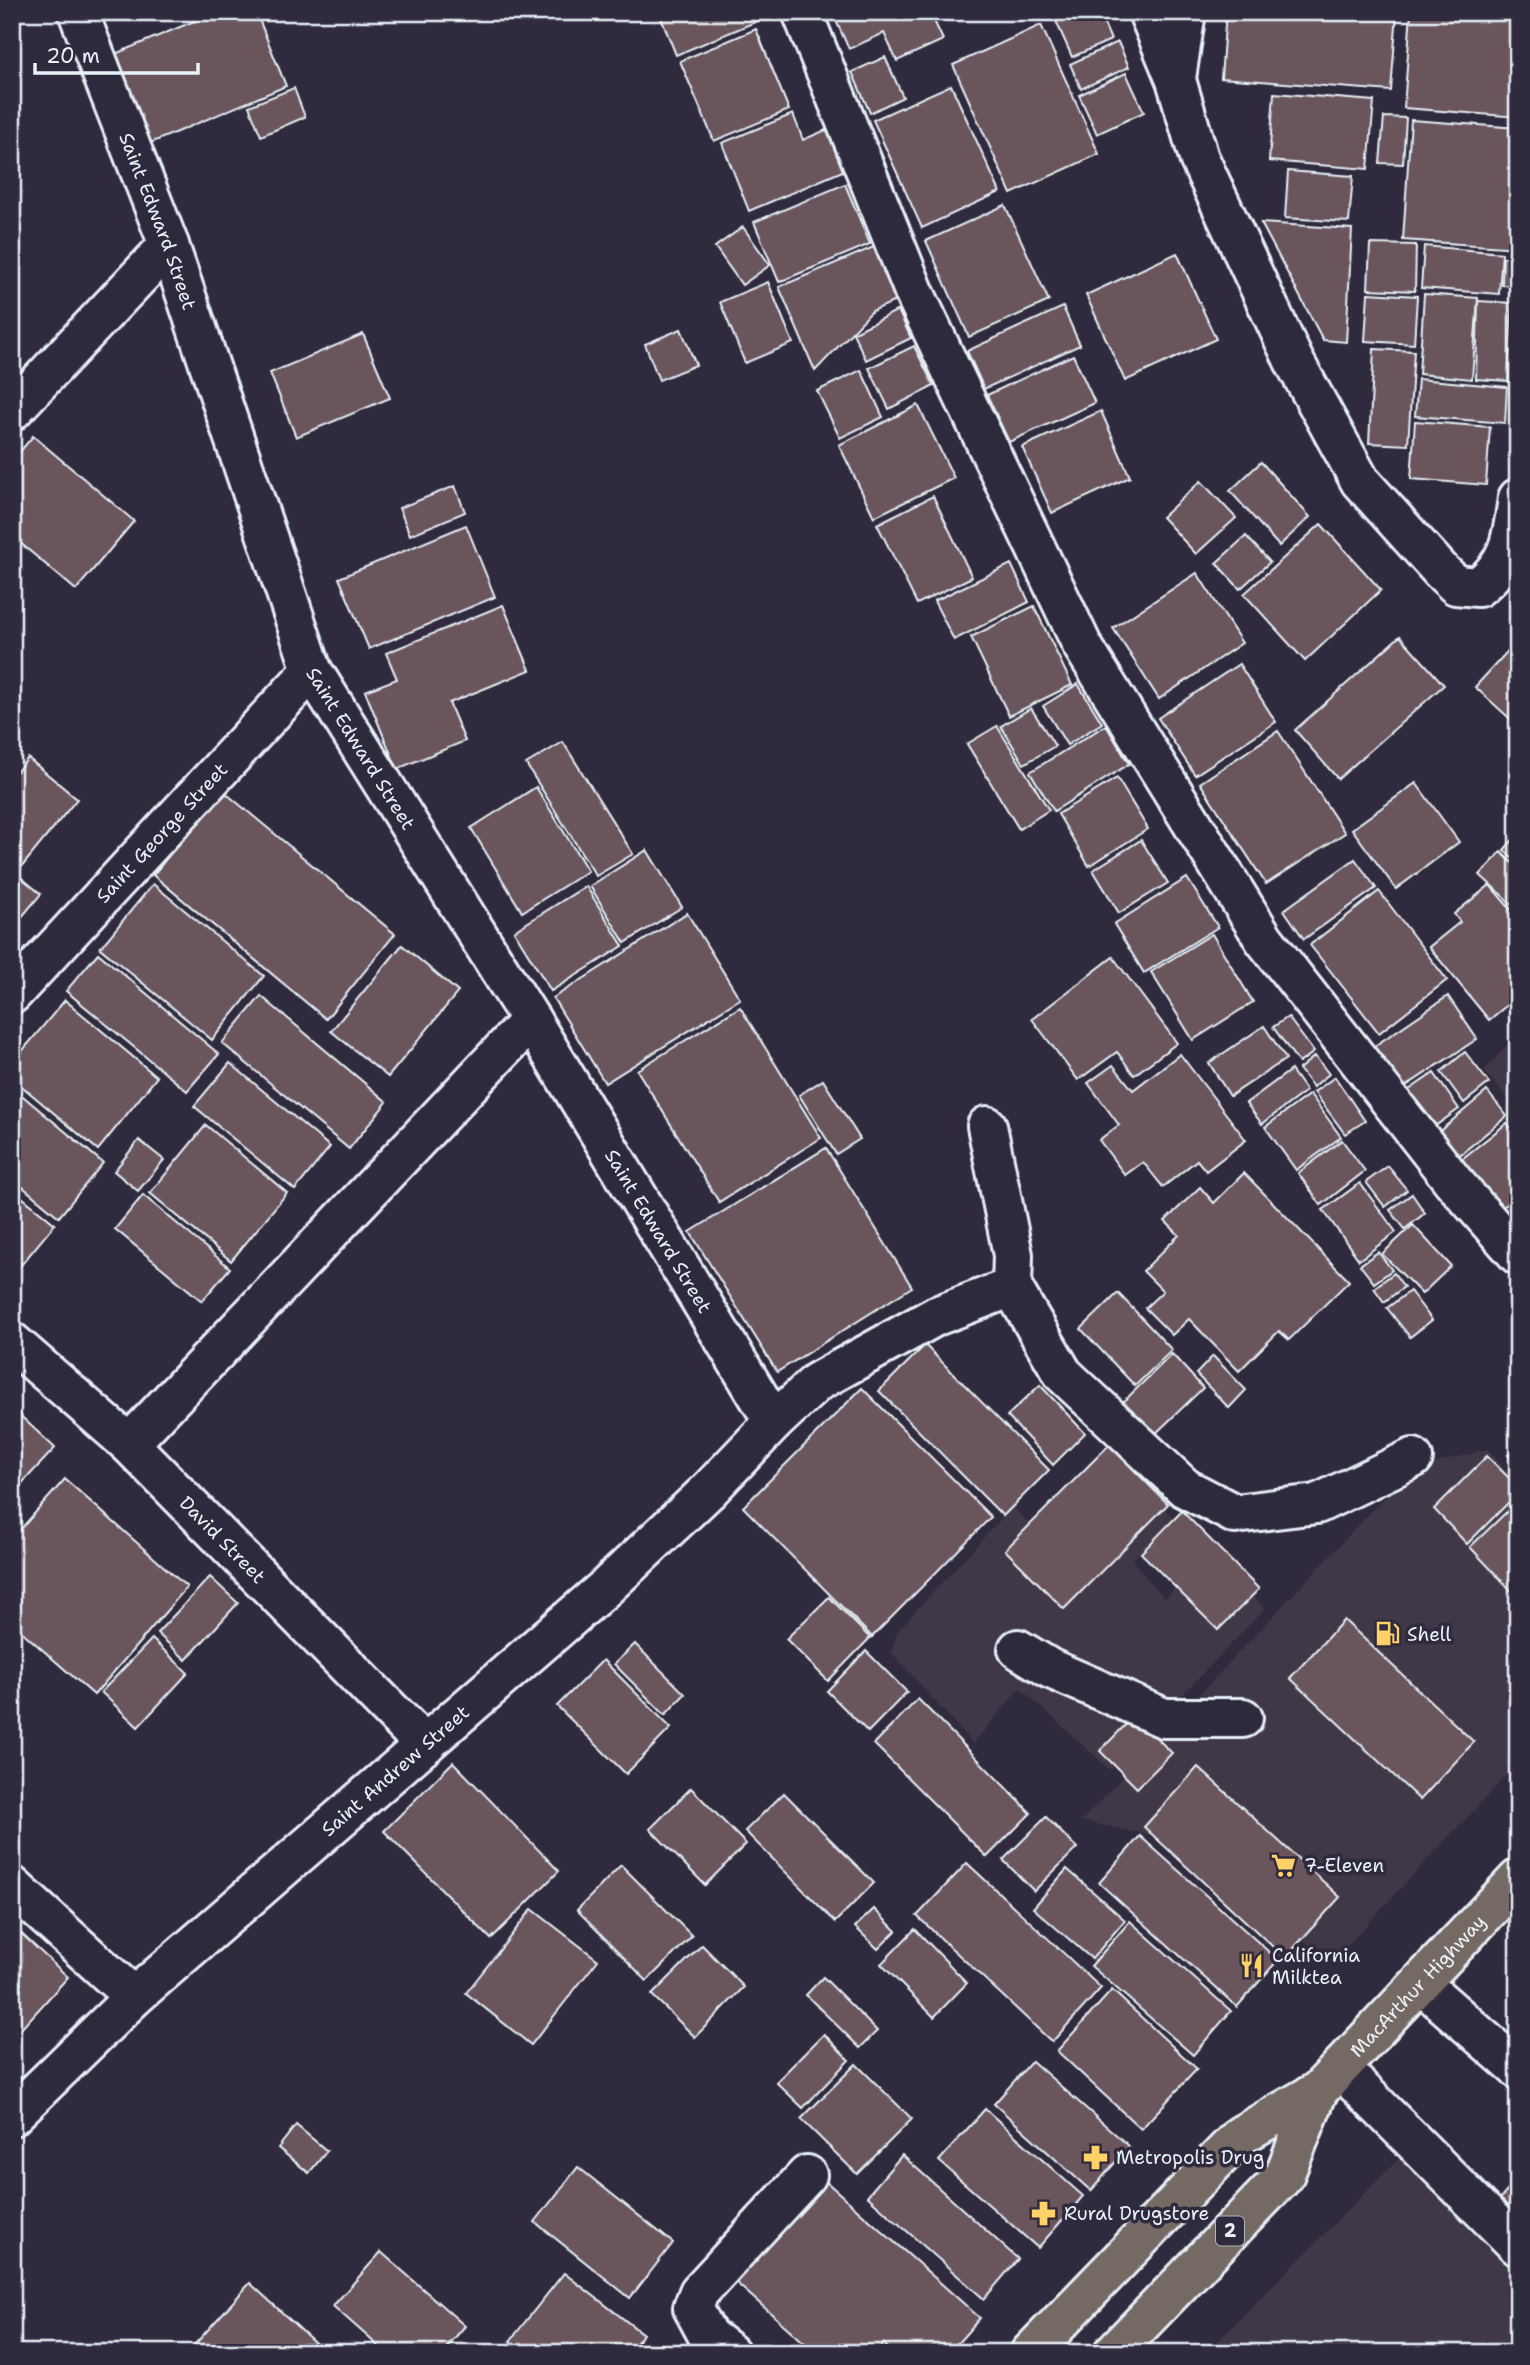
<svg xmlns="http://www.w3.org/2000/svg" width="1530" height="2365" font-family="'Shantell Sans',sans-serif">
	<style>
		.built { fill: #413746 }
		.building { fill: #6b545c; stroke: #e8f1f8; stroke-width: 2 }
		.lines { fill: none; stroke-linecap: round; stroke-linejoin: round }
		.minor-casing { stroke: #e8f1f8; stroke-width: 44 }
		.highway-casing { stroke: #e8f1f8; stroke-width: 44 }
		.minor { stroke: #2f2a3d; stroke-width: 38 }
		.highway { stroke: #756964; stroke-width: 38 }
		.labels { text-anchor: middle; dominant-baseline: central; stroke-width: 7; stroke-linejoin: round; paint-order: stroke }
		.shield { fill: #2f2a3d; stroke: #b0b5c0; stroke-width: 2 }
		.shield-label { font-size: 18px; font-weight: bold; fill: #e8f1f8 }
		.street-label { font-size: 19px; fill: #e8f1f8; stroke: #2f2a3d }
		.poi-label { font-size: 19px; fill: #e8f1f8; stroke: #2f2a3d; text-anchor: start }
	</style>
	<rect width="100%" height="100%" fill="#2f2a3d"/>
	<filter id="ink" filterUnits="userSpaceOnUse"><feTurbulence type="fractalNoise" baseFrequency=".0143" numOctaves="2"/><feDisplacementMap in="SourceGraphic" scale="14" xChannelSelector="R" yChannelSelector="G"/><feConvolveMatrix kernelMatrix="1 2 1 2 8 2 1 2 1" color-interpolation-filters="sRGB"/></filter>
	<g filter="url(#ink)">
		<g class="built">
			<path d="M1518,1033V1111L1484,1071Z"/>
			<path d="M1488,1449L1518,1486V1763L1331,1963L1186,1842L1081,1821L1377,1505L1420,1467Z"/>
			<path d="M1103,1450L1174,1518L1132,1560L1165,1599L1208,1550L1265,1609L1110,1770L1020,1688L973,1744L891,1652L898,1630L1012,1507L1032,1526Z"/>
			<path d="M1407,2150L1518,2256V2353H1206Z"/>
		</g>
		<g class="building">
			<path d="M216,12H256L286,86L146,145L110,56Z"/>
			<path d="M661,12H757L760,20L676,55L659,13Z"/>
			<path d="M832,12H930L943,40L897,61L884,33L849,49Z"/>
			<path d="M1052,12H1099L1111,40L1072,57Z"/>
			<path d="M1226,12H1397L1391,91L1221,78Z"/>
			<path d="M1411,12H1518V117L1404,108Z"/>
			<path d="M1041,25L1099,154L1011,194L953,65Z"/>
			<path d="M756,29L789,110L714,141L680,61Z"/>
			<path d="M1118,42L1129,67L1081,89L1070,64Z"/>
			<path d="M885,57L903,97L870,113L852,72Z"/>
			<path d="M1126,73L1144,112L1097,134L1079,95Z"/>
			<path d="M951,85L1000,192L922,228L873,120Z"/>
			<path d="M294,88L305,117L261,136L249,106Z"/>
			<path d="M1274,93L1374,101L1368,169L1269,161Z"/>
			<path d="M793,114L803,140L828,129L845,170L749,211L722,143Z"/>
			<path d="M1384,117L1406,118L1403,164L1380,163Z"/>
			<path d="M1411,120L1518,128V248L1403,240Z"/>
			<path d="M1288,171L1353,176L1349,222L1285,218Z"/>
			<path d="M845,184L870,244L779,282L754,222Z"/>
			<path d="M1005,205L1049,301L969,337L926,241Z"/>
			<path d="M1261,223L1352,229L1346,342L1323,340Z"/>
			<path d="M743,227L770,265L742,285L715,247Z"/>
			<path d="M1370,244L1416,245L1415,291L1368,289Z"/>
			<path d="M876,246L898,300L872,311L815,371L779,287Z"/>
			<path d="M1424,246L1502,253L1499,294L1421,288Z"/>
			<path d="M1177,253L1216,339L1125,381L1086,295Z"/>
			<path d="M1503,257L1518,258V286L1502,285Z"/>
			<path d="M768,282L793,343L745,363L720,302Z"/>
			<path d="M1368,293L1417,296L1414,344L1365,341Z"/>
			<path d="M1424,294L1478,298L1472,379L1419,374Z"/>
			<path d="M1478,301L1512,303L1508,381L1476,379Z"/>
			<path d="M1063,307L1080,345L984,389L967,351Z"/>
			<path d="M898,310L911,338L866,360L853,333Z"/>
			<path d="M681,329L696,365L659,380L645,344Z"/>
			<path d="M363,334L390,398L296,437L270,373Z"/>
			<path d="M914,346L934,386L889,409L869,368Z"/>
			<path d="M1374,349L1414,351L1408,445L1369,443Z"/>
			<path d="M1073,355L1095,403L1009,442L987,395Z"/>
			<path d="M861,370L883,417L840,438L817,391Z"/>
			<path d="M1418,379L1507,387L1505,423L1415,416Z"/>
			<path d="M918,405L954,478L874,517L839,445Z"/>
			<path d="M1101,411L1130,477L1052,513L1022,447Z"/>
			<path d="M1415,421L1490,427L1486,485L1411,479Z"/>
			<path d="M33,436L134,521L76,590L12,536V461Z"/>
			<path d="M1261,462L1310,517L1279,546L1230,491Z"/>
			<path d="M1201,481L1236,518L1196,554L1162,517Z"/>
			<path d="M455,486L465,512L410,535L399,508Z"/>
			<path d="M933,496L972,577L917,604L877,524Z"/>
			<path d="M1321,524L1381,590L1305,661L1244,594Z"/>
			<path d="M466,525L495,597L369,649L339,578Z"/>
			<path d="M1246,536L1270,562L1240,589L1216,563Z"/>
			<path d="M1011,564L1029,602L954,640L934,601Z"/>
			<path d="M1197,573L1242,643L1159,699L1113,628Z"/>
			<path d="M503,605L530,670L449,703L465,741L397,769L365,691L397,679L386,653Z"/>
			<path d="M1034,606L1072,685L1009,716L971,637Z"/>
			<path d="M1400,636L1444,685L1338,779L1295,730Z"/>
			<path d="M1514,644L1518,647V726L1475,687Z"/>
			<path d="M1239,664L1276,722L1195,775L1158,718Z"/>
			<path d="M1078,684L1102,723L1067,745L1043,706Z"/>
			<path d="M1031,708L1055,746L1024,764L1001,726Z"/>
			<path d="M1106,725L1129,764L1054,811L1030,772Z"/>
			<path d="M997,726L1049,810L1019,829L967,744Z"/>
			<path d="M1278,731L1345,833L1266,884L1200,783Z"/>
			<path d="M563,742L633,854L596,876L526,764Z"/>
			<path d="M28,758L77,799L20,869L12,862V777Z"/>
			<path d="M1117,778L1148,829L1089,866L1058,814Z"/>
			<path d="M1416,783L1459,842L1396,889L1352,829Z"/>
			<path d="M536,787L588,871L522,912L471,828Z"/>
			<path d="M222,790L395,934L326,1019L153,875Z"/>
			<path d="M1518,834V863L1504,850Z"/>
			<path d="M1141,840L1168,883L1119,913L1093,870Z"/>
			<path d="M647,850L682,907L625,943L590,886Z"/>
			<path d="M1501,852L1518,868V910L1480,875Z"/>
			<path d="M1355,859L1376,888L1304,939L1284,910Z"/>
			<path d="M12,870L41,894L16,924L12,920Z"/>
			<path d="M1187,878L1218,927L1144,973L1114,924Z"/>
			<path d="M153,884L264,976L212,1040L100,948Z"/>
			<path d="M1490,885L1518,918V996L1489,1020L1429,947L1460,922L1454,914Z"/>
			<path d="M586,886L623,946L551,991L514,931Z"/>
			<path d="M1379,891L1447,980L1379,1033L1310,945Z"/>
			<path d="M687,913L740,999L605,1083L553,998Z"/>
			<path d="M1212,934L1253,1002L1193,1040L1151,972Z"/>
			<path d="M402,945L458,992L388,1077L331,1031Z"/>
			<path d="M98,953L219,1054L187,1091L66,991Z"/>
			<path d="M1113,957L1177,1043L1134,1075L1117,1052L1078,1080L1032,1019Z"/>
			<path d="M261,996L387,1102L349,1149L222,1043Z"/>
			<path d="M1448,996L1477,1039L1397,1092L1370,1049Z"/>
			<path d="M65,1000L157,1077L98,1150L12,1078V1063Z"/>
			<path d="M740,1007L821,1138L719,1202L637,1070Z"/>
			<path d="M1288,1017L1314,1052L1299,1063L1273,1027Z"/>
			<path d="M1264,1026L1286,1059L1230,1096L1209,1063Z"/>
			<path d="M1465,1052L1489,1083L1464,1103L1441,1072Z"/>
			<path d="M1180,1054L1246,1140L1206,1171L1197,1160L1163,1187L1143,1162L1125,1175L1099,1140L1119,1125L1088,1083L1113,1065L1133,1090Z"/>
			<path d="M1315,1056L1329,1074L1313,1087L1299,1069Z"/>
			<path d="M230,1063L330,1147L295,1190L194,1106Z"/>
			<path d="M1291,1070L1306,1091L1262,1124L1246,1103Z"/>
			<path d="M1434,1073L1459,1109L1428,1131L1403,1094Z"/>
			<path d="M1335,1077L1365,1121L1345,1134L1314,1092Z"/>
			<path d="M823,1080L860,1139L836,1154L799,1095Z"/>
			<path d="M12,1087L103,1163L59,1217L12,1178V1154L19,1146L12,1140Z"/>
			<path d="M1487,1091L1507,1116L1455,1159L1435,1135Z"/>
			<path d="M1310,1094L1341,1137L1296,1170L1265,1127Z"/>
			<path d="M1507,1123L1518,1137V1196L1496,1212L1458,1162Z"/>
			<path d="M206,1125L287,1193L231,1261L150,1193Z"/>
			<path d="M139,1140L164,1160L138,1191L114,1171Z"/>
			<path d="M1342,1140L1365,1171L1321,1205L1298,1173Z"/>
			<path d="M826,1148L912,1287L777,1372L690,1232Z"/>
			<path d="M1388,1166L1407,1190L1385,1207L1366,1182Z"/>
			<path d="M1244,1173L1349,1281L1289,1340L1279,1331L1239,1371L1189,1319L1172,1335L1145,1308L1163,1291L1143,1271L1179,1235L1165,1221L1200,1187L1214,1203Z"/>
			<path d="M1360,1183L1396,1232L1359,1260L1323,1210Z"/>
			<path d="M12,1189L55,1224L12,1276Z"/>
			<path d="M1412,1194L1425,1213L1405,1229L1390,1210Z"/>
			<path d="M143,1195L230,1268L202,1301L115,1229Z"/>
			<path d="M1518,1201V1240L1499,1217Z"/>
			<path d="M1413,1225L1451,1266L1422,1294L1382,1254Z"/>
			<path d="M1378,1252L1392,1270L1374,1283L1360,1265Z"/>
			<path d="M1394,1273L1404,1287L1384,1302L1374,1288Z"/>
			<path d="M1410,1291L1432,1320L1410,1337L1387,1308Z"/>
			<path d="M1118,1293L1172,1350L1135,1386L1081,1329Z"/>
			<path d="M925,1345L1049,1470L1003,1516L879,1391Z"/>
			<path d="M1172,1354L1203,1388L1151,1438L1120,1405Z"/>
			<path d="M1213,1356L1246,1390L1229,1408L1196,1374Z"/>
			<path d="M1040,1385L1085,1433L1053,1465L1007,1416Z"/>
			<path d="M862,1388L991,1517L872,1637L743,1507Z"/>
			<path d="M12,1408L55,1448L12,1494Z"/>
			<path d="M1109,1445L1168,1504L1064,1609L1005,1550Z"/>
			<path d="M1518,1446V1466L1508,1455Z"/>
			<path d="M1487,1456L1518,1487V1493L1467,1544L1434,1509Z"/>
			<path d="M65,1479L187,1587L94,1695L12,1623V1539Z"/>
			<path d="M1518,1501V1598L1470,1547Z"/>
			<path d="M1182,1511L1259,1589L1218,1630L1141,1553Z"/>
			<path d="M210,1577L238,1603L186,1660L157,1633Z"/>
			<path d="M829,1597L870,1638L828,1681L786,1639Z"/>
			<path d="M1344,1620L1474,1742L1420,1800L1290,1678Z"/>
			<path d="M152,1639L188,1673L138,1727L101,1692Z"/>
			<path d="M635,1644L685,1694L665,1715L614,1664Z"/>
			<path d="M866,1651L907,1692L868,1732L827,1691Z"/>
			<path d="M603,1660L671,1728L626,1774L557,1706Z"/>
			<path d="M918,1699L1031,1813L987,1857L874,1744Z"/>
			<path d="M1134,1716L1172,1753L1137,1788L1100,1751Z"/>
			<path d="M453,1762L559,1871L491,1939L384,1831Z"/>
			<path d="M1198,1767L1340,1897L1285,1958L1144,1827Z"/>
			<path d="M691,1788L746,1844L705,1885L650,1829Z"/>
			<path d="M784,1793L874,1883L835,1922L745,1831Z"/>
			<path d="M1046,1817L1077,1848L1034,1891L1003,1860Z"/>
			<path d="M1140,1836L1278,1960L1237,2007L1099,1883Z"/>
			<path d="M967,1863L1101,1988L1052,2042L917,1916Z"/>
			<path d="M621,1865L692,1936L647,1981L577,1910Z"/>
			<path d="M1067,1869L1125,1920L1092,1959L1033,1908Z"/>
			<path d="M532,1909L598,1960L531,2045L466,1993Z"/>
			<path d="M874,1909L896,1931L878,1949L855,1927Z"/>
			<path d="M1130,1921L1231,2011L1193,2055L1091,1966Z"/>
			<path d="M12,1925L68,1977L12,2039Z"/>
			<path d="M915,1929L967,1983L934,2017L881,1964Z"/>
			<path d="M702,1945L744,1987L695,2037L652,1995Z"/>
			<path d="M823,1977L877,2031L860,2048L806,1995Z"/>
			<path d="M1112,1990L1197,2069L1141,2129L1057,2051Z"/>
			<path d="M824,2034L849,2060L803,2108L776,2082Z"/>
			<path d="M1032,2061L1129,2146L1091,2191L994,2104Z"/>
			<path d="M856,2064L912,2119L857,2174L801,2119Z"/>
			<path d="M985,2109L1083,2196L1038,2248L939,2161Z"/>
			<path d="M296,2125L327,2151L309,2173L278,2148Z"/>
			<path d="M902,2155L1018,2259L984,2299L867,2196Z"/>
			<path d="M578,2167L673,2243L630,2298L535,2222Z"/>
			<path d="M822,2178L980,2318L949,2353H893L884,2344L877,2353H816L733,2280Z"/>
			<path d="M1518,2179V2240L1488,2212Z"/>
			<path d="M381,2252L465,2326L442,2353H386L333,2306Z"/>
			<path d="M564,2273L643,2334L629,2353H525L510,2341Z"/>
			<path d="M250,2283L326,2353H187Z"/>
		</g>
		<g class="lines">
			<defs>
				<g id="minor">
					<path id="s1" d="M78,12L169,245L312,670L531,1020L774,1422"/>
					<path d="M802,12L915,294L1082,645L1264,939L1453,1181L1518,1255"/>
					<path d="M1148,12L1176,80L1199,158L1294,361L1360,481L1442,572L1456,585L1478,587C1511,562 1512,537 1518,498"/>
					<path d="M1176,78L1186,12"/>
					<path d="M12,411L169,245"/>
					<path id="s2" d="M12,994L312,670"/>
					<path d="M1012,1287L1063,1374L1185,1488L1235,1514L1317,1504L1413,1458"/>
					<path id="s3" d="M12,1342L129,1444L425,1745"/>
					<path d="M129,1444L531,1020"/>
					<path d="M1018,1649L1051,1669L1164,1718H1243"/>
					<path d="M12,1886L134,1997"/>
					<path d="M1420,1983L1518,2069"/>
					<path d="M1340,2068L1518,2246"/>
					<path id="s4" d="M12,2116L134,1997L605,1588L708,1491L774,1422L817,1382L936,1316L1012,1287L1013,1255L987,1126"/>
					<path d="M730,2353L708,2336L693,2308L699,2292L807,2175"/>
				</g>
				<g id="highway">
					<path id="s5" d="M1030,2353L1241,2135L1318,2091L1518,1879"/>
					<path d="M1113,2353L1284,2176L1318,2091"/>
				</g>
			</defs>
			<use href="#minor" class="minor-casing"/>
			<use href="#highway" class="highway-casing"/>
			<use href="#minor" class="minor"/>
			<use href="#highway" class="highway"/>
		</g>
	</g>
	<defs>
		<symbol id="fuel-bare" viewBox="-9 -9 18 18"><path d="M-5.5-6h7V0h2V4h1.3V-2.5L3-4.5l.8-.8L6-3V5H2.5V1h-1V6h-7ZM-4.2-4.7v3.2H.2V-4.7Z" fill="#ffd166" stroke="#2f2a3d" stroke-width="2.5" paint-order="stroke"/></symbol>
		<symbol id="supermarket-bare" viewBox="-9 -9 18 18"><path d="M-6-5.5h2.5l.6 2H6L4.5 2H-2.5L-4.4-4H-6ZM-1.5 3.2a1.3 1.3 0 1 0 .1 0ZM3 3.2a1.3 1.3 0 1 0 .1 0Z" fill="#ffd166" stroke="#2f2a3d" stroke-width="2.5" paint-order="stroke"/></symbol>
		<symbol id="restaurant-bare" viewBox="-9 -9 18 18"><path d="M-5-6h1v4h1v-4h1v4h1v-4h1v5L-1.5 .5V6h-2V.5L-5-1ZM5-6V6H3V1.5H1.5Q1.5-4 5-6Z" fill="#ffd166" stroke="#2f2a3d" stroke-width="2.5" paint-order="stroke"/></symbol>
		<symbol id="pharmacy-bare" viewBox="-9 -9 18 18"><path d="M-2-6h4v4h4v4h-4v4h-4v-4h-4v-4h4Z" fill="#ffd166" stroke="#2f2a3d" stroke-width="2.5" paint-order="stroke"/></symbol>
	</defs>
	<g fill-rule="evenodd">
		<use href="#fuel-bare" x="1370" y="1616" width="35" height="35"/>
		<use href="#supermarket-bare" x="1266" y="1848" width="35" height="35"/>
		<use href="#restaurant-bare" x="1234" y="1948" width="35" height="35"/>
		<use href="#pharmacy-bare" x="1078" y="2140" width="35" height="35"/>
		<use href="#pharmacy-bare" x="1026" y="2196" width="35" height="35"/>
	</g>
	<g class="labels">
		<rect class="shield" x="1216" y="2216.5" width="28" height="29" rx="5"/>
		<g class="shield-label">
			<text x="1230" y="2231">2</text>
		</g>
		<g class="street-label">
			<text stroke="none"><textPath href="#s1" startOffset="224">Saint Edward Street</textPath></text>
			<text stroke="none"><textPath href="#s1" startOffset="791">Saint Edward Street</textPath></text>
			<text stroke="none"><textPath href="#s2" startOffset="220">Saint George Street</textPath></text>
			<text stroke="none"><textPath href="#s1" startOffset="1358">Saint Edward Street</textPath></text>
			<text stroke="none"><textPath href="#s3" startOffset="289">David Street</textPath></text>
			<text stroke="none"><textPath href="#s4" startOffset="516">Saint Andrew Street</textPath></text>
			<text stroke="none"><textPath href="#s5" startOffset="537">MacArthur Highway</textPath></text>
		</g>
		<g class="poi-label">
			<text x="1407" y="1634">Shell</text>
			<text x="1304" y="1865">7-Eleven</text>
			<text x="1272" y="1955">California<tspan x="1272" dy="22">Milktea</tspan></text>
			<text x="1116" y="2157">Metropolis Drug</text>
			<text x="1064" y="2213">Rural Drugstore</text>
		</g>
	</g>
	<rect width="1530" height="2365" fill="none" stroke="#2f2a3d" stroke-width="42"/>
	<rect x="21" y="21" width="1488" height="2323" fill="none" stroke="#e8f1f8" stroke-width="2.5" filter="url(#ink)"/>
	<path d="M35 63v10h163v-10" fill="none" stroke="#e8f1f8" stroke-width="3.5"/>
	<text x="46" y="63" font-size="21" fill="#e8f1f8" stroke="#2f2a3d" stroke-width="5" paint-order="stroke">20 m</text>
</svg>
